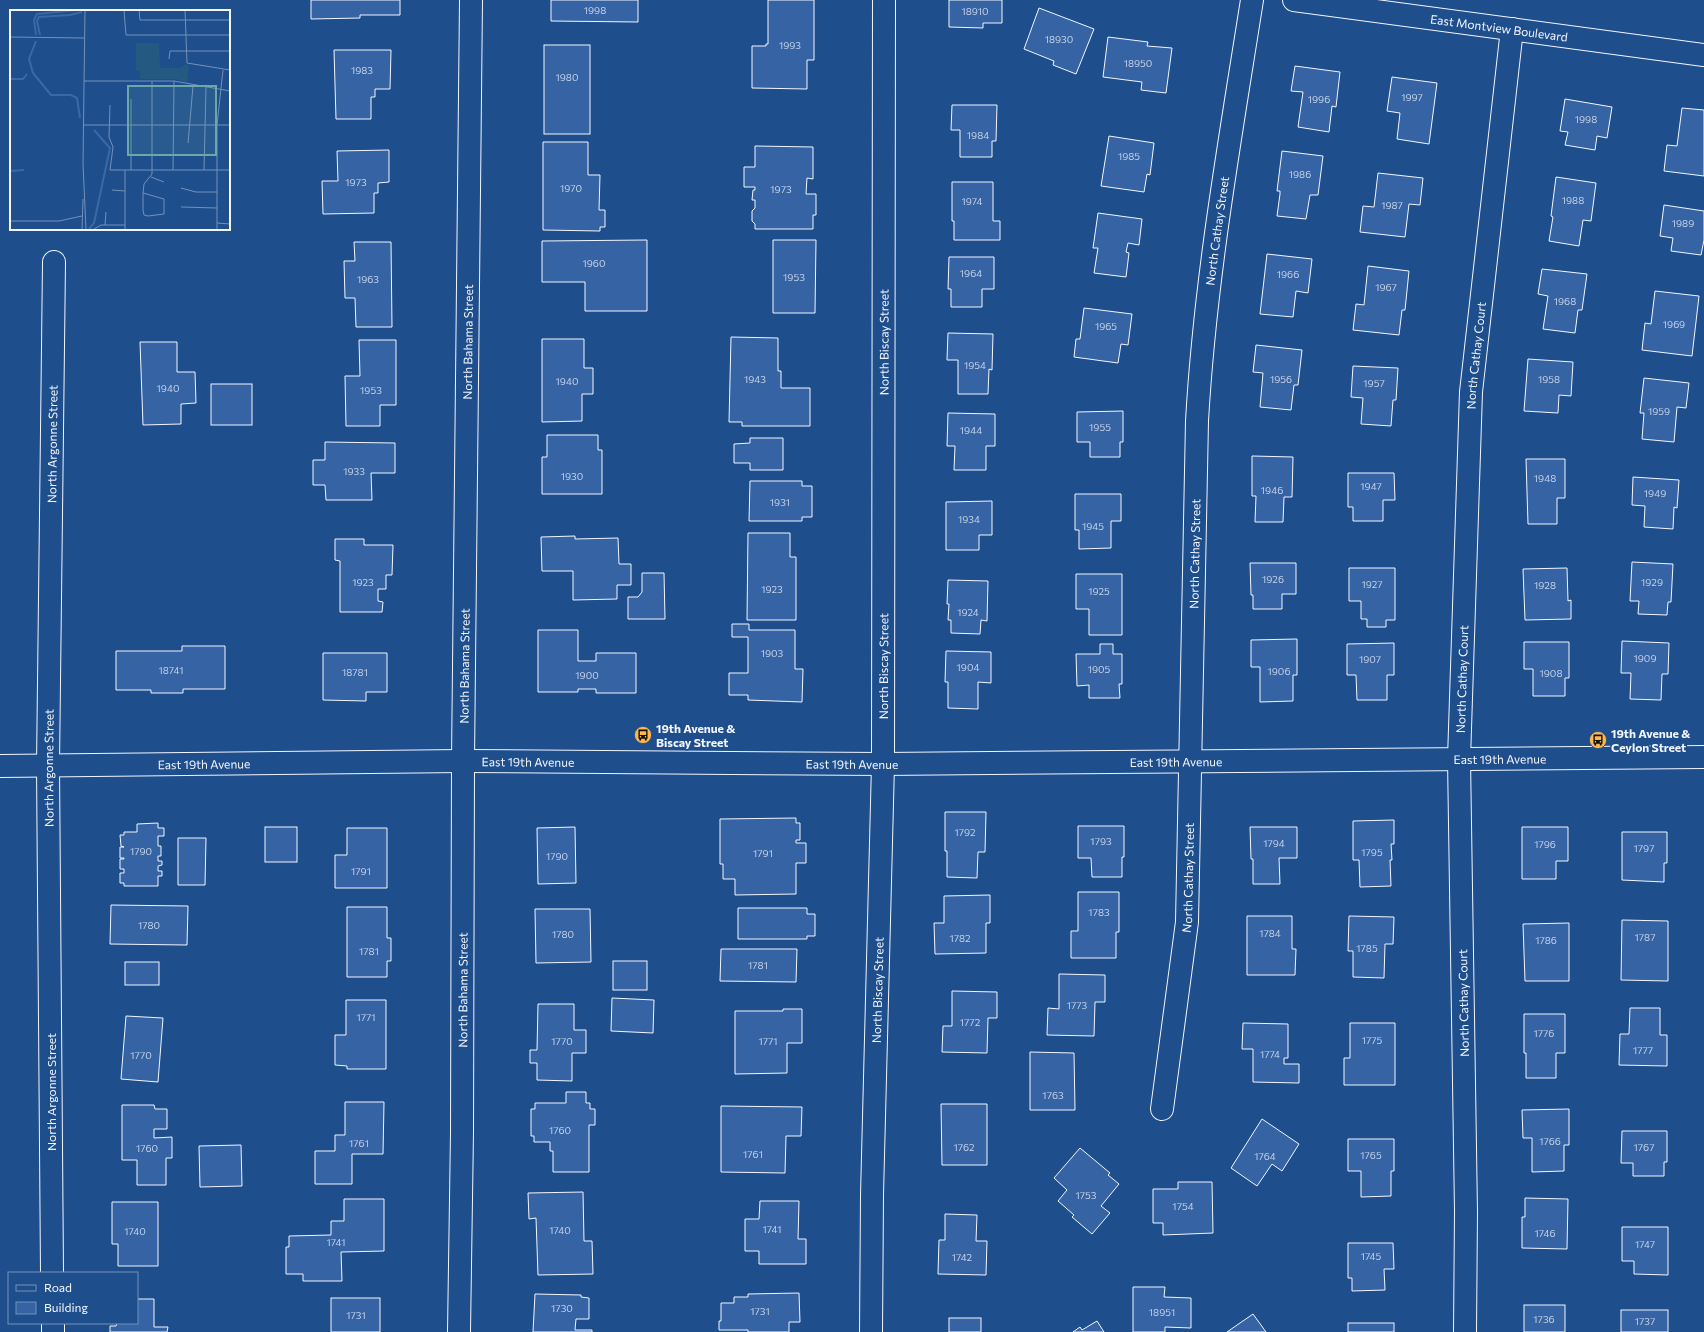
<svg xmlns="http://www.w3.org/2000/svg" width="1704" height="1332" font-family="Commissioner,sans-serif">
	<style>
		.building { fill: #3563a3; stroke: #f2f6ff }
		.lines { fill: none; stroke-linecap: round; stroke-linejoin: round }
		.street-casing { stroke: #f2f6ff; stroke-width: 24 }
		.street { stroke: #1f4e8c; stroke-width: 22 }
		.labels { text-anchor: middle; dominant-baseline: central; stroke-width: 3; stroke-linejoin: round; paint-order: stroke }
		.number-label { font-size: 10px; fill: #c3d1e8 }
		.street-label { font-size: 12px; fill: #f2f6ff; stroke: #1f4e8c }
		.poi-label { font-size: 12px; font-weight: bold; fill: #f2f6ff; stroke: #1f4e8c; text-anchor: start }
		.inset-river { fill: none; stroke: #3b69a3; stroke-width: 2 }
		.inset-road { fill: none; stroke: #7391ba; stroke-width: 1 }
		.view { fill: #6aa9a8; fill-opacity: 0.15; stroke: #6aa9a8; stroke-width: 2 }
		.inset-edge { fill: none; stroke: #f2f6ff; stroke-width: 2 }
	</style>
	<rect width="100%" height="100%" fill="#1f4e8c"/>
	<g class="building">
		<path d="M311,0H400V15H360V18L311,19Z"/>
		<path d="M551,0H638V22L551,21Z"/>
		<path d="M768,0H814V60H807V89L752,88V46H766V44H768Z"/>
		<path d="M949,0H1002V23H983V28L949,27Z"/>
		<path d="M1039,8L1094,29L1076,74L1053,65L1054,61L1024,49Z"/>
		<path d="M1108,37L1148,42L1147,46L1172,48L1166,93L1141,90L1142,82L1103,77Z"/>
		<rect x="544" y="45" width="46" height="89"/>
		<path d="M334,50H391L390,89H375V97H371V119H336Z"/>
		<path d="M1295,66L1340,72L1336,107L1332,106L1329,132L1298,127L1303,92L1291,91Z"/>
		<path d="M1392,77L1437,83L1429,144L1397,139L1400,113L1387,111Z"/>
		<path d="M1565,99L1612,107L1607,138L1597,136L1595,150L1565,145L1568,132L1560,131Z"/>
		<path d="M952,105H997L996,141H992V157H960V130H951Z"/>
		<path d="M1682,108L1704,110V176L1664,171L1667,145L1677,146Z"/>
		<path d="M1109,136L1154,143L1150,175L1147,174L1144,192L1101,186Z"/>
		<path d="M543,142H588V175H600L599,210H605V227H600V231L543,230Z"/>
		<path d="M755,146L813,147V179L807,178L806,194H816V215H813V229H755V224L752,221V211L755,208V200H752L753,190H755V187H744V167H755Z"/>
		<path d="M389,150V182L378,183V193H374V213L323,214L322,181H338L337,151Z"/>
		<path d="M1282,151L1323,156L1318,195H1310L1306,219L1277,216L1280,194V191H1277Z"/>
		<path d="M1378,173L1423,178L1420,205L1409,204L1405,237L1360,232L1363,206L1374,207Z"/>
		<path d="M1556,177L1596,183L1591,221L1583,220L1579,246L1549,241L1553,217L1551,216Z"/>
		<path d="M952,182H993V221H1000V240H954V221H952Z"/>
		<path d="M1664,205L1704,211V240L1701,255L1671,251L1673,238L1660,236Z"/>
		<path d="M1098,213L1142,219L1139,245L1128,243L1126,252L1129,253L1126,277L1094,273L1098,248H1093Z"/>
		<path d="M647,240V311H585V282H542V241Z"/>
		<path d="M773,240H816L815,313H773Z"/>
		<path d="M354,242H391L392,327H356L355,298H345L344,261H355Z"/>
		<path d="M1267,254L1312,259L1308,293L1296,291L1293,317L1260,314Z"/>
		<path d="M949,257H994V289H982V307H951V289H948Z"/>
		<path d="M1368,266L1409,271L1405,310H1402L1399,335L1353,330L1356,304L1364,305Z"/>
		<path d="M1542,269L1587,274L1582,310H1578L1575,333L1543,329L1548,296L1538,294Z"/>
		<path d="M1655,291L1699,296L1692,356L1642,350L1645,323L1651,324Z"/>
		<path d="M1084,308L1132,314L1128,345L1121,344L1118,363L1074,357L1076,339H1080Z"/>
		<path d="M948,333L993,334L992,370L989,369L988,394H958V360H947Z"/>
		<path d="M731,337L778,338V371H781V388H810V426H742V422H729Z"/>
		<path d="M542,339H584V368H593V394H582V421L542,422Z"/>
		<path d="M359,340H396V405H380V426H346L345,376H360Z"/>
		<path d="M140,342H177V372H195L196,403L181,404V424L143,425Z"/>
		<path d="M1256,345L1302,350L1298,385H1294L1291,410L1260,407L1263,373L1253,372Z"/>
		<path d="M1528,359L1573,362L1571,396L1559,395L1558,413L1524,411Z"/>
		<path d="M1353,366L1398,368L1396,400H1393L1391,426L1361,424L1363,398L1351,397Z"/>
		<path d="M1644,378L1689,383L1686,408L1677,407L1674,442L1642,439L1644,413H1640Z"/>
		<rect x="211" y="384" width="41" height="41"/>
		<path d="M1123,411V442H1120V457H1090V442H1077V412Z"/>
		<path d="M948,413L995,414V446H986V470H954L955,446H947Z"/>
		<path d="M547,435H598V450H602V494H542V457H547Z"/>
		<path d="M750,438H783V470H750V463H734V444L750,443Z"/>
		<path d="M325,442L395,443V473H371L372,500H326L325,485H313V460H325Z"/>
		<path d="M1252,456L1293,457L1292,497H1284L1283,522H1255L1256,496H1252Z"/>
		<path d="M1526,459H1565V498H1557V524H1528Z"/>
		<path d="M1348,473H1394L1395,500H1383V521H1353V507H1348Z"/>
		<path d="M1633,477L1679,480L1677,508L1674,507L1673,529L1644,527L1645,506L1632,505Z"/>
		<path d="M750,481H802V486H812V517H802V521H749Z"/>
		<path d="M1075,494H1121V521H1111V548L1079,549V530H1075Z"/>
		<path d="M992,501V535H979V550H946V502Z"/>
		<path d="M748,533H790V557H796V620H747Z"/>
		<path d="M575,536V539L618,538L619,564H631V585H617V599L573,600V571H542L541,537Z"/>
		<path d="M335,539H364V545H393L392,575H386V589H378V601L383,602L382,612H340V561L335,560Z"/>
		<path d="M1632,562L1673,564L1671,602H1668L1667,615L1638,614L1639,601H1630Z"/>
		<path d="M1250,563H1296V594H1282V609H1253V595H1251Z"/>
		<path d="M1349,568H1395V620H1386V627H1367V619H1361V601H1349Z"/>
		<path d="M1567,568L1568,601L1571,600V619L1525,620L1523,569Z"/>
		<path d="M642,573H664L665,619H628V597H638L642,592Z"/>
		<path d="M1076,574H1122V635H1089V609H1076Z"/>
		<path d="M948,580L988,581L987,621L981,620L980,634L951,633V620H948L949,604H947Z"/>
		<path d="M732,624H749V630H795V669H803L802,702L748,700V695H729V673H748V637H732Z"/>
		<path d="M538,630H578V661H596V653H636V693H596V689H578V692H538Z"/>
		<path d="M1297,639V675H1293V701L1260,702V667H1251V640Z"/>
		<path d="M1622,641L1669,643L1668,674H1662L1661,700L1630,699L1631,673H1621Z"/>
		<path d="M1524,642H1569V678H1565V696H1533V669H1524Z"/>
		<path d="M1394,643V675H1387V700H1357L1356,675H1347V644Z"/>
		<path d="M1100,644H1113V654H1122V684H1119L1120,698H1089V685L1077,686L1076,654H1100Z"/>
		<path d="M182,646H225V689H183V693H151V690H116V651H182Z"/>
		<path d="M946,651L991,652V683L978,682V709L948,708V682H945Z"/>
		<path d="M323,653H387V692H366V701L323,700Z"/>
		<path d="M945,812H986L985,852H978L977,878L947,877V851H945Z"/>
		<path d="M796,818V823H800V840H796V843H806V863H796V894L735,895V879H723V864H720V819Z"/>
		<path d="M1394,820V844H1391L1392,860H1390L1391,886L1360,887L1359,860H1353V821Z"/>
		<path d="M158,823V828H164V836H158V846H161V856H158V861H162V865L158,866V871H162V876H158V886H124V883H120V873H124V869H120V859H124V858H120V847H124L121,846L120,835H124V832H137V824Z"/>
		<path d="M1078,826H1124V857H1122V877H1092L1091,858H1078Z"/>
		<rect x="265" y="827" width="32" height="35"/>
		<path d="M575,827L576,883L538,884L537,828Z"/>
		<path d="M1250,827H1297V858H1279L1280,884H1253V859H1251Z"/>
		<path d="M1522,827H1568V861H1556V879H1522Z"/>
		<path d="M347,828H387V888H335V855H347Z"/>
		<path d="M1622,832H1667V863H1664V882L1622,880Z"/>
		<path d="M178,838H206L205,885H178Z"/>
		<path d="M1078,892H1119V932H1116V958H1071V931H1078Z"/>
		<path d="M990,895V923H986V953L935,954L934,923H944V896Z"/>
		<path d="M111,905L188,906L187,945L110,944Z"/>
		<path d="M347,907H387V938H391V961H387V977H347Z"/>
		<path d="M738,908H807V914H815V936H807V939H738Z"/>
		<path d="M535,909H590L591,962L536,963Z"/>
		<path d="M1247,916H1292V949H1296L1295,975H1247Z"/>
		<path d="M1349,916L1394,917L1393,944H1385L1384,978L1353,977V951H1348Z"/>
		<path d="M1622,920L1668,921V981L1621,980Z"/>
		<path d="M1569,923V981H1525L1523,924Z"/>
		<path d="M721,949H797L796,982L720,981Z"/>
		<rect x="613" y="961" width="34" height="29"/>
		<rect x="125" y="962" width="34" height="23"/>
		<path d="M1059,974L1105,975V1002H1095L1094,1036L1047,1035L1048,1008L1059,1009Z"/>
		<path d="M952,991L997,992V1018H988L987,1053L942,1052L943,1026H952Z"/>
		<path d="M612,998L654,1000L653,1033L611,1031Z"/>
		<path d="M346,1000H386V1069H347V1066L335,1065V1035H346Z"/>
		<path d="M538,1004H574V1030H586V1053H572V1081L537,1080V1063H530V1050H537Z"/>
		<path d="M1630,1008H1660V1035H1667V1066L1619,1065L1620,1034H1629Z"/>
		<path d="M783,1009H802V1043H787V1073L735,1074V1011H783Z"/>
		<path d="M1524,1014H1565V1053H1556V1078H1526V1053H1524Z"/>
		<path d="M126,1016L163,1018L158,1082L121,1079Z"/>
		<path d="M1243,1023L1288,1024V1058H1284V1064H1299V1083L1253,1082V1049H1242Z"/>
		<path d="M1350,1023H1395V1085H1344V1058H1350Z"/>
		<path d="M1030,1052L1074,1053L1075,1110H1030Z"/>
		<path d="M566,1092H586V1103H590V1109H595V1125H589V1172H553V1151H550V1142H534V1136H531V1109H535V1103H566Z"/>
		<path d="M345,1102H384L383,1154H352V1184H315V1151H335V1135H345Z"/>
		<path d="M941,1104H987V1165H942Z"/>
		<path d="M122,1105H154L155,1109H167V1129H154V1138L172,1137V1158H166V1185H137V1160H122Z"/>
		<path d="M721,1106L802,1107L801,1136H786L785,1173L721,1172Z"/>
		<path d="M1569,1109V1145H1564V1171L1532,1172V1138H1523L1522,1110Z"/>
		<path d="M1262,1119L1299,1144L1282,1171L1272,1164L1257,1186L1231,1168Z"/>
		<path d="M1622,1131H1667V1162H1664V1176H1633V1163H1621Z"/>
		<path d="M1348,1139H1394V1171H1391V1196L1361,1197V1171H1348Z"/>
		<path d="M241,1145L242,1186L200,1187L199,1146Z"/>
		<path d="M1080,1148L1110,1173L1108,1175L1119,1184L1101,1206L1110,1213L1092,1234L1072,1217L1074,1215L1058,1201L1067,1190L1054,1178Z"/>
		<path d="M1178,1182H1212L1213,1233L1163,1235V1223H1153V1189H1178Z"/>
		<path d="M583,1192L584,1241H592L593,1274L538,1275L536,1218L529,1219L528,1193Z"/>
		<path d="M1525,1198L1568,1199L1567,1249L1522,1248V1217H1525Z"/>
		<path d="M344,1199H384V1251L341,1252L342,1281H303V1274H286V1247H289V1236L331,1235V1221H344Z"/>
		<path d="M760,1201H799L798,1239H806V1264H759V1251H745V1219H759Z"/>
		<path d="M112,1202H158V1266H118V1244H112Z"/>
		<path d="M945,1214L977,1215L976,1241H987L986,1275L938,1274L939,1240H945Z"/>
		<path d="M1622,1227H1668V1275L1634,1274V1261H1622Z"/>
		<path d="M1348,1243H1393L1394,1269H1384L1385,1290L1352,1291V1278H1348Z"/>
		<path d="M1133,1287H1165L1164,1297L1191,1298V1328L1165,1327V1332H1133Z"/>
		<path d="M799,1293L800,1322H789V1332H748V1330H719V1321H721V1303H734V1297H748V1294Z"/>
		<path d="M535,1294L581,1295V1297L589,1298V1319H576L575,1330H592V1332H533Z"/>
		<rect x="331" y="1298" width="49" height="34"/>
		<path d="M137,1299H154V1327H168L167,1332H110V1326H116L117,1323H137Z"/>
		<rect x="1524" y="1305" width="41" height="27"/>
		<rect x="1621" y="1310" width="47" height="22"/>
		<path d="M1253,1314L1266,1332H1227Z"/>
		<rect x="949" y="1318" width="32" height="14"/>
		<path d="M1097,1321L1104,1332H1073L1080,1327L1082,1330Z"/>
		<rect x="1348" y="1323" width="46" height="9"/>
	</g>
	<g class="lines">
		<defs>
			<g id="street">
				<path id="s1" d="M1294,0L1704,55"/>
				<path id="s2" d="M0,766L463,761L883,764L1704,757"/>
				<path id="s3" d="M1162,1109L1187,922L1197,421C1205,280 1230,140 1252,0"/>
				<path id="s4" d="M52,1273L48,766L54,262"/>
				<path d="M53,1323V1332"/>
				<path id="s5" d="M459,1332L462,1132L463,761L471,0"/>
				<path id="s6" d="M871,1332L872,1195L883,764L884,0"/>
				<path id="s7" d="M1465,1332L1466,1212L1459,759L1471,392L1512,29"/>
			</g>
		</defs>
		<use href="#street" class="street-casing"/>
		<use href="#street" class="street"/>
	</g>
	<defs>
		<symbol id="bus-disc" viewBox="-11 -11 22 22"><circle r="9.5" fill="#ffb74d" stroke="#1f4e8c"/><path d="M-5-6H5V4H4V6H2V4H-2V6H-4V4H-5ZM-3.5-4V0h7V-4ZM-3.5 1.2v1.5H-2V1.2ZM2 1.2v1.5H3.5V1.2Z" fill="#111"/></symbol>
	</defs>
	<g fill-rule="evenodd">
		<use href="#bus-disc" x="633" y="725" width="20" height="20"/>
		<use href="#bus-disc" x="1588" y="730" width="20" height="20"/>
	</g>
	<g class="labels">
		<g class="number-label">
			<text x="595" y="10">1998</text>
			<text x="975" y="11">18910</text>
			<text x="1059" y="39">18930</text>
			<text x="790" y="45">1993</text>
			<text x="1138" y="63">18950</text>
			<text x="362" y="70">1983</text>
			<text x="567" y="77">1980</text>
			<text x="1412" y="97">1997</text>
			<text x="1319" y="99">1996</text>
			<text x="1586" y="119">1998</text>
			<text x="978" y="135">1984</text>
			<text x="1129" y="156">1985</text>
			<text x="1300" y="174">1986</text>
			<text x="356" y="182">1973</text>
			<text x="571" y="188">1970</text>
			<text x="781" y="189">1973</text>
			<text x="1573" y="200">1988</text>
			<text x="972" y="201">1974</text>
			<text x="1392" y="205">1987</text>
			<text x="1683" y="223">1989</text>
			<text x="594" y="263">1960</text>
			<text x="971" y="273">1964</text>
			<text x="1288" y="274">1966</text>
			<text x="794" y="277">1953</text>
			<text x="368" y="279">1963</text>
			<text x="1386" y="287">1967</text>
			<text x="1565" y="301">1968</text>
			<text x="1674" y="324">1969</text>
			<text x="1106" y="326">1965</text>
			<text x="975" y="365">1954</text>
			<text x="755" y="379">1943</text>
			<text x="1281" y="379">1956</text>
			<text x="1549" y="379">1958</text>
			<text x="567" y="381">1940</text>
			<text x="1374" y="383">1957</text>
			<text x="168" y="388">1940</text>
			<text x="371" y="390">1953</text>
			<text x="1659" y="411">1959</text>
			<text x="1100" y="427">1955</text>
			<text x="971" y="430">1944</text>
			<text x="354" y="471">1933</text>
			<text x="572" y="476">1930</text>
			<text x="1545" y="478">1948</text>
			<text x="1371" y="486">1947</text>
			<text x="1272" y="490">1946</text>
			<text x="1655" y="493">1949</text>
			<text x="780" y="502">1931</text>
			<text x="969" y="519">1934</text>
			<text x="1093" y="526">1945</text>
			<text x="1273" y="579">1926</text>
			<text x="363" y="582">1923</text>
			<text x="1652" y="582">1929</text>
			<text x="1372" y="584">1927</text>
			<text x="1545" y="585">1928</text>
			<text x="772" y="589">1923</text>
			<text x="1099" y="591">1925</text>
			<text x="968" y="612">1924</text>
			<text x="772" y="653">1903</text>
			<text x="1645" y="658">1909</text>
			<text x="1370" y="659">1907</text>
			<text x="968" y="667">1904</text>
			<text x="1099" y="669">1905</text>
			<text x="171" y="670">18741</text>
			<text x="1279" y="671">1906</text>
			<text x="355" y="672">18781</text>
			<text x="1551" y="673">1908</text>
			<text x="587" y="675">1900</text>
			<text x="965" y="832">1792</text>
			<text x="1101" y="841">1793</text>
			<text x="1274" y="843">1794</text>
			<text x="1545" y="844">1796</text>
			<text x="1644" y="848">1797</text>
			<text x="141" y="851">1790</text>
			<text x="1372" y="852">1795</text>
			<text x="763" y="853">1791</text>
			<text x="557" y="856">1790</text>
			<text x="361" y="871">1791</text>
			<text x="1099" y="912">1783</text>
			<text x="149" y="925">1780</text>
			<text x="1270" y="933">1784</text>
			<text x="563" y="934">1780</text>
			<text x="1645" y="937">1787</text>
			<text x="960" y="938">1782</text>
			<text x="1546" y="940">1786</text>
			<text x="1367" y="948">1785</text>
			<text x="369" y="951">1781</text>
			<text x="758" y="965">1781</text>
			<text x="1077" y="1005">1773</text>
			<text x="366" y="1017">1771</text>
			<text x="970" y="1022">1772</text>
			<text x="1544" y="1033">1776</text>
			<text x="1372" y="1040">1775</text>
			<text x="562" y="1041">1770</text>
			<text x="768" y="1041">1771</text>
			<text x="1643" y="1050">1777</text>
			<text x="1270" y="1054">1774</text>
			<text x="141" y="1055">1770</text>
			<text x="1053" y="1095">1763</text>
			<text x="560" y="1130">1760</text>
			<text x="1550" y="1141">1766</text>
			<text x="359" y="1143">1761</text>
			<text x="964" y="1147">1762</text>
			<text x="1644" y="1147">1767</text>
			<text x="147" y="1148">1760</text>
			<text x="753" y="1154">1761</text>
			<text x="1371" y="1155">1765</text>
			<text x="1265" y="1156">1764</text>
			<text x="1086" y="1195">1753</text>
			<text x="1183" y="1206">1754</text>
			<text x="772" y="1229">1741</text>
			<text x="560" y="1230">1740</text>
			<text x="135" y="1231">1740</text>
			<text x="1545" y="1233">1746</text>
			<text x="336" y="1242">1741</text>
			<text x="1645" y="1244">1747</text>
			<text x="1371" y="1256">1745</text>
			<text x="962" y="1257">1742</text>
			<text x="562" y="1308">1730</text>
			<text x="760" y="1311">1731</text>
			<text x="1162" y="1312">18951</text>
			<text x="356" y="1315">1731</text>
			<text x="1544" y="1319">1736</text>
			<text x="1645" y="1321">1737</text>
		</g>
		<g class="street-label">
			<text stroke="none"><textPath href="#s1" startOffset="207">East Montview Boulevard</textPath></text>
			<text stroke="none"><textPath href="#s3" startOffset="881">North Cathay Street</textPath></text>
			<text stroke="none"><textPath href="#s5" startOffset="990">North Bahama Street</textPath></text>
			<text stroke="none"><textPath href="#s6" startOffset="990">North Biscay Street</textPath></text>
			<text stroke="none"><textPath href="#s7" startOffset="977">North Cathay Court</textPath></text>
			<text stroke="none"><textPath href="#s4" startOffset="829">North Argonne Street</textPath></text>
			<text stroke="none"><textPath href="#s3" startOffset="557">North Cathay Street</textPath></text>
			<text stroke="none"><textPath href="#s5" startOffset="666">North Bahama Street</textPath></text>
			<text stroke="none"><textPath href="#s6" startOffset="666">North Biscay Street</textPath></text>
			<text stroke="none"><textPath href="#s7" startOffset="653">North Cathay Court</textPath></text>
			<text stroke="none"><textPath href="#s2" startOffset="1500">East 19th Avenue</textPath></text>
			<text stroke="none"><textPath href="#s2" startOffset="528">East 19th Avenue</textPath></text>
			<text stroke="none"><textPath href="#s2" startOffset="1176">East 19th Avenue</textPath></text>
			<text stroke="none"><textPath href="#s2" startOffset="204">East 19th Avenue</textPath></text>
			<text stroke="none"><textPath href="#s2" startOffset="852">East 19th Avenue</textPath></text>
			<text stroke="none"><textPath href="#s4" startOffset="505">North Argonne Street</textPath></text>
			<text stroke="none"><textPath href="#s3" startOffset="233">North Cathay Street</textPath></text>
			<text stroke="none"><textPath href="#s5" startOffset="342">North Bahama Street</textPath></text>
			<text stroke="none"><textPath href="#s6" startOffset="342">North Biscay Street</textPath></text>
			<text transform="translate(1463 1003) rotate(-91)">North Cathay Court</text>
			<text transform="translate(51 1092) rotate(-90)">North Argonne Street</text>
		</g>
		<g class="poi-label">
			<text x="656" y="728">19th Avenue &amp;<tspan x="656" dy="14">Biscay Street</tspan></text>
			<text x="1611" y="733">19th Avenue &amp;<tspan x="1611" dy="14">Ceylon Street</tspan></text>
		</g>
	</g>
	<g transform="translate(10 10)">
		<rect width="220" height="220" fill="#1f4e8c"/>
		<path d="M126,33H149L150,58H171L176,54L179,56L177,73L166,69H130V61H126Z" fill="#245a82"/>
		<path class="inset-river" d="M26,25L24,10L27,4L67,0M30,25L27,11L29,7L60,5L72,2M26,31L19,49L23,63L41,85H61L67,88L70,108M0,69H13L17,64M0,161L14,160M79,219L84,213L100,138L84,120"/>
		<path class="inset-road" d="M75,0L73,154L76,220M114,0L116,25H220M129,0L130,10H220M175,0L177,53L220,60M0,27L74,28M159,49L160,41H220M74,71H164L220,81M100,95L99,127L103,137L100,160H220M73,115H220M178,133L183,76M115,160V220M121,160V89M163,160L164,71M194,160L196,77M141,167L154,172M171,178L186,182H207M102,180L115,181M133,183L154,189V204L138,206L134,205L133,200V183L134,174L142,164V71M171,197L207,198M0,211H49L72,206M207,213L220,214M95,215L96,202M84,219L91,215H115M72,220L73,189M207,220V115L213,60"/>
		<path class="view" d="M118,76H206V145H118Z"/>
		<rect width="220" height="220" class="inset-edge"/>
	</g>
	<rect x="8" y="1272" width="130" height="52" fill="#1f4e8c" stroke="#7391ba"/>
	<rect x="16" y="1285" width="20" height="6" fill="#1f4e8c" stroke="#7391ba"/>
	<text x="44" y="1292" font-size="12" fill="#f2f6ff">Road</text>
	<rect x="16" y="1302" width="20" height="12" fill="#3563a3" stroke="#7391ba"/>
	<text x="44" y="1312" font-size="12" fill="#f2f6ff">Building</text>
</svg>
